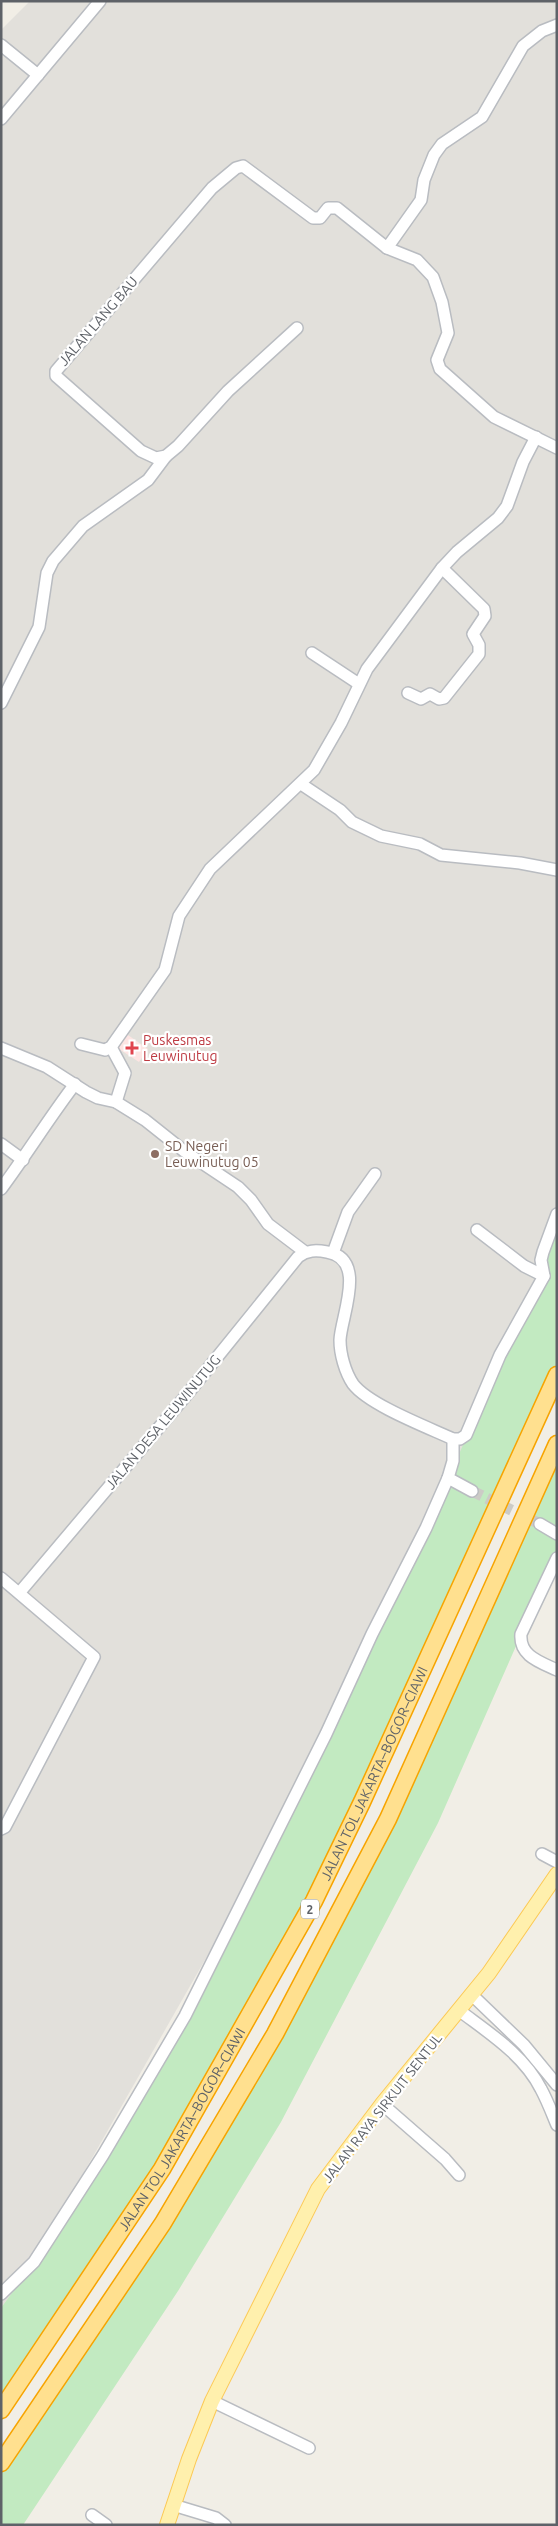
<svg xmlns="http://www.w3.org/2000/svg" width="558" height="2526" font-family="Ubuntu,sans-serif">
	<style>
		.industrial { fill: #e2e0db }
		.medical { fill: #fde5e3 }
		.green { fill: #c2eac1 }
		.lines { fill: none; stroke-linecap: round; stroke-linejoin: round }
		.minor-tunnel { stroke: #cccbc6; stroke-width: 11; stroke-dasharray: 11 5.5; stroke-linecap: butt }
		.minor-casing { stroke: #b9bcc1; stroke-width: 14 }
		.major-casing { stroke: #fcc954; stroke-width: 16 }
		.highway-casing { stroke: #f7a400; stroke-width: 19 }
		.minor { stroke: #fff; stroke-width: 11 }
		.major { stroke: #fff0ad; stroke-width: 14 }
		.highway { stroke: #ffe08f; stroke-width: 16 }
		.health-dot { fill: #e0444e; stroke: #fff; stroke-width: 2 }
		.education-dot { fill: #8d6e63; stroke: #fff; stroke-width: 2 }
		.labels { text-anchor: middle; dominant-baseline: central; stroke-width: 4.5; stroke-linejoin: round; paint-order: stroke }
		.shield { fill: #fff; stroke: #8e9195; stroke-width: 1 }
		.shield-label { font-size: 12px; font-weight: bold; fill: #5e6268 }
		.street-label { font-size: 14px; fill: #5e6268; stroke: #fff }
		.health-label { font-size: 14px; fill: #be3a42; stroke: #fff; text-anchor: start }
		.education-label { font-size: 14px; fill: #785e54; stroke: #fff; text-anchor: start }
	</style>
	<rect width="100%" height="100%" fill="#f1eee6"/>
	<path class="industrial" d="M30,1H557V1228L466,1446L259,1865L27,2272L1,2308V30Z"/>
	<path class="medical" d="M125,1033L148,1049L139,1062L116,1047Z"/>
	<g class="green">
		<path d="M557,1228V1375L380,1762L222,2065L1,2410V2308L34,2262L190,2006L426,1528L542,1268Z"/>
		<path d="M557,1444V1553L438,1823L281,2122L178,2291L23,2525H1V2463L163,2223L342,1911Z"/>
	</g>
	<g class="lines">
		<path class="minor-tunnel" d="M472,1491L540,1524"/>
		<defs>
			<g id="minor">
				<path d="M1,45L38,75"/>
				<path d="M1,119L100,1"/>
				<path d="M387,248L421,200L424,180L434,155L442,144L482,117L523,46L542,31L557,25"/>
				<path d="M297,328L228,391L178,446L166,456L156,458L141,451L56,376V371L212,188L236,168L243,166L313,218H320L328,208H337L387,248L417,260L433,277L442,302L448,333L437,360L440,369L494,417L557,448"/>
				<path d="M312,653L359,684"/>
				<path d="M408,693L421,699L430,694L439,699L444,698L479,654V645L473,634L485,616L484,609L442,568"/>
				<path d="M1,703L39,627L47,573L53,561L83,526L148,480L166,456"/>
				<path d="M301,784L340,810L352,822L381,836L420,844L441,855L520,863L557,870"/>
				<path d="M81,1044L105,1050L111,1047L165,970L179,916L210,869L314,770L341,723L367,669L442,568L457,552L498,518L507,506L523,462L536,437"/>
				<path d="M111,1047L125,1073L116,1102"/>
				<path d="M1,1048L47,1067L86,1092L98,1098L116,1102L145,1120L184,1151L238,1187L251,1200L268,1224L305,1252"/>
				<path d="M1,1144L23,1160"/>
				<path d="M1,1189C27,1154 49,1118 75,1084"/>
				<path d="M477,1230L524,1266L544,1276"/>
				<path d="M333,1253L348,1212L375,1174"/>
				<path d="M453,1439V1461L448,1478L472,1491"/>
				<path d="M540,1524L557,1534"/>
				<path d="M557,1558L521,1634C519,1656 540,1662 557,1670"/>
				<path d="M1,1578L94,1657L5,1827L1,1829"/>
				<path d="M20,1592L189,1392L298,1257C307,1250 316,1250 327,1252C368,1259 341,1316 340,1340C340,1354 345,1372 353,1384C369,1405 427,1427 453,1439H460L466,1435L500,1355L544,1276L541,1260L543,1252L557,1214"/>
				<path d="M542,1854L557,1862"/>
				<path d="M472,1995L524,2045L557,2085"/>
				<path d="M460,2011C489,2033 524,2055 541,2089C547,2100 552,2113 557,2125"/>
				<path d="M382,2104L445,2159L459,2175"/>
				<path d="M1,2294L34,2262L103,2155L185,2016L326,1734L372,1634L426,1528L448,1478"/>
				<path d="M212,2401L309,2448"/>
				<path d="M173,2505L216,2518L225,2525"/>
				<path d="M92,2515L106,2525"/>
			</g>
			<path id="major" d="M167,2525L189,2459L212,2401L318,2189L382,2104L489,1973L557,1874"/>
			<g id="highway">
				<path id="s1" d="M1,2410L162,2169L314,1901L362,1802L557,1375"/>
				<path d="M1,2463L163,2223L275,2034L388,1819L557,1444"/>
			</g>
		</defs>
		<use href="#minor" class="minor-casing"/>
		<use href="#major" class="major-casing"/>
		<use href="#highway" class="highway-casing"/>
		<use href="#minor" class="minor"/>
		<use href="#major" class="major"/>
		<use href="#highway" class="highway"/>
	</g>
	<path class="health-dot" d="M129.5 1040.5h5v5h5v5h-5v5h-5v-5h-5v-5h5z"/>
	<circle class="education-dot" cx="155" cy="1154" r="5"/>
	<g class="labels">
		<rect class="shield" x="301" y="1899.5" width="18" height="19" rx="4"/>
		<g class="shield-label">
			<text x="310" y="1909">2</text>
		</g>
		<g class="street-label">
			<text transform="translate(98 321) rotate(-49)">JALAN LANG BAU</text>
			<text transform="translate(163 1422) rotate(-50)">JALAN DESA LEUWINUTUG</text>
			<text stroke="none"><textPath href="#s1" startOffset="739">JALAN TOL JAKARTA–BOGOR–CIAWI</textPath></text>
			<text transform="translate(382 2108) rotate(-52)">JALAN RAYA SIRKUIT SENTUL</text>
			<text stroke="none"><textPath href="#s1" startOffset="334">JALAN TOL JAKARTA–BOGOR–CIAWI</textPath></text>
		</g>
		<g class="health-label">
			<text x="143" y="1040">Puskesmas<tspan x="143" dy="16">Leuwinutug</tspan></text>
		</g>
		<g class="education-label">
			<text x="165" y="1146">SD Negeri<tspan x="165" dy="16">Leuwinutug 05</tspan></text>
		</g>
	</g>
	<rect width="558" height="2526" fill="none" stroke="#5e6268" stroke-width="5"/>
</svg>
